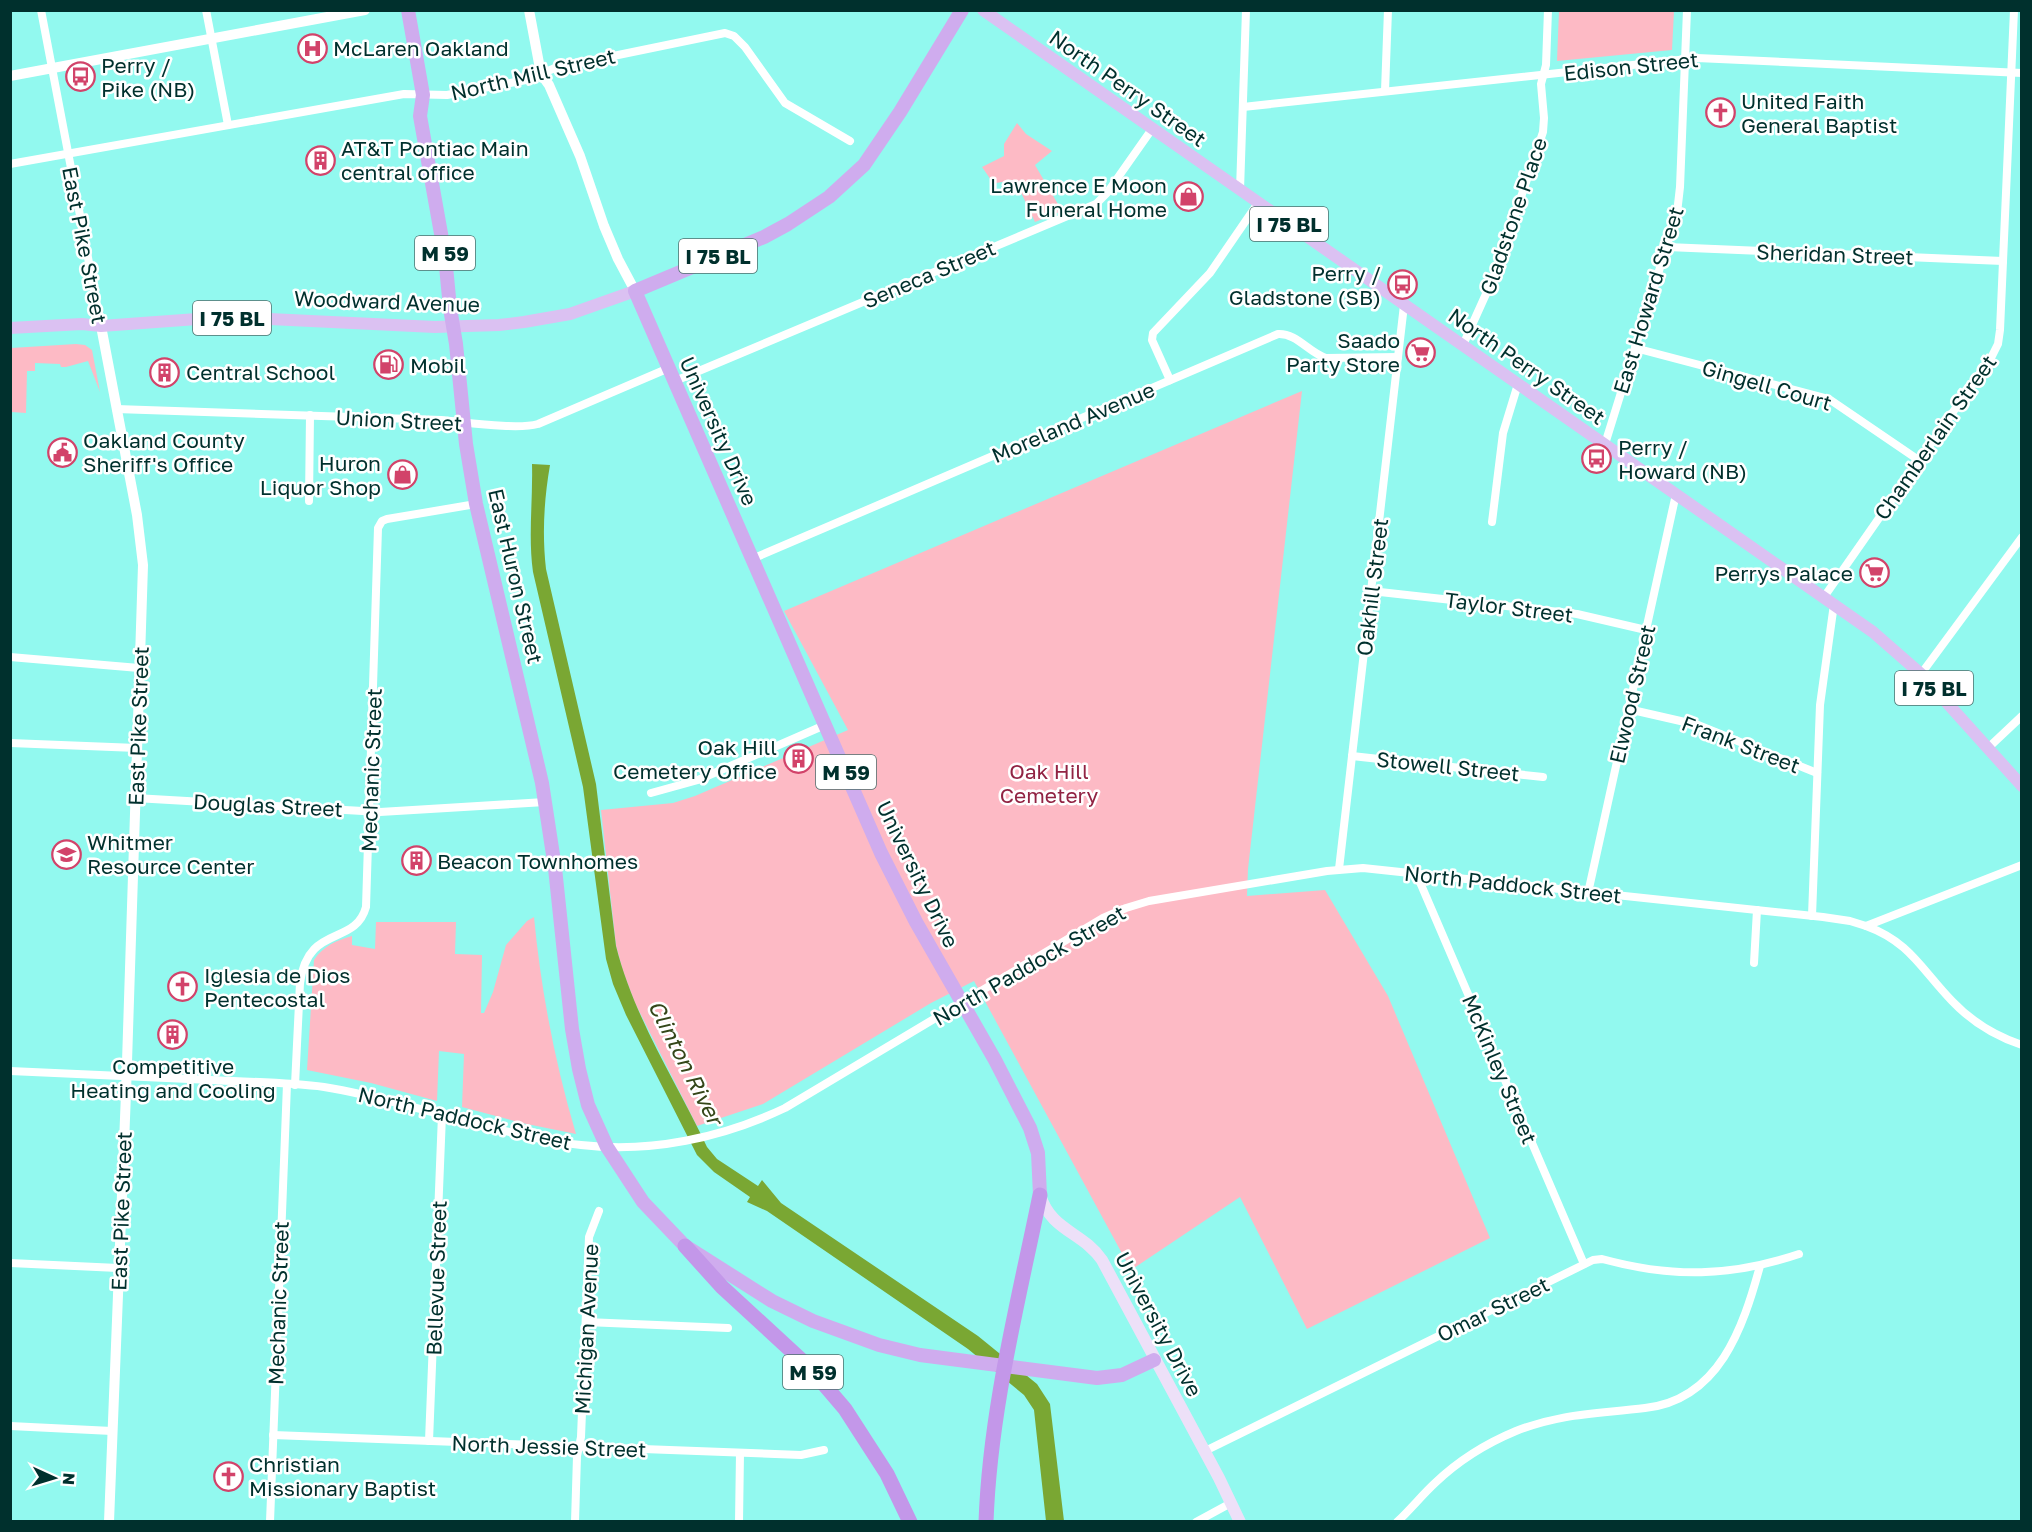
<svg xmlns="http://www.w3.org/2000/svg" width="2032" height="1532" font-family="'Golos Text',sans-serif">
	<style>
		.green { fill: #fdbac5 }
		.water { fill: #7aa733 }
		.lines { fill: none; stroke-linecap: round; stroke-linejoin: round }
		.minor { stroke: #fff; stroke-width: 8 }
		.tertiary { stroke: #fff; stroke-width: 10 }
		.secondary { stroke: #ede0f8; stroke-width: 12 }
		.primary { stroke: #dbc1f2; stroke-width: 12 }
		.trunk { stroke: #cfacee; stroke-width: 14 }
		.motorway { stroke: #c397e9; stroke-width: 15 }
		.labels { text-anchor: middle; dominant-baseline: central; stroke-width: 5; stroke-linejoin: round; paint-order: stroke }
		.shield { fill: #fff; stroke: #4c6e6c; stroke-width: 1.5 }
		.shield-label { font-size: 20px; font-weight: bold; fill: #00302d }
		.poi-label { font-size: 21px; fill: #00302d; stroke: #fff; text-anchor: start }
		.street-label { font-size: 21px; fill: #00302d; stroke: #fff }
		.park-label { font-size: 21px; fill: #912343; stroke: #fff }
		.water-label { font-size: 22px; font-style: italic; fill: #344619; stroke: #fff }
	</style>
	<rect width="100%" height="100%" fill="#92f9ef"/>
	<g class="green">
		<path d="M1559,11H1674L1672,50L1557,61Z"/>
		<path d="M1017,123L1026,134L1052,151L1035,165L1062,211L1035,222L1015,180L996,183L991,180L982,167L1004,156V144Z"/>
		<path d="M76,344L85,345L92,350L100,392L88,361L66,367H61L60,364L35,363V371H27L26,413L11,412V348Z"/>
		<path d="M1302,391L1248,869L1247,896L1325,890L1388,996L1490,1238L1307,1329L1240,1197L1131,1270L974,981L931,1003L763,1104L697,1126L635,1003L623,971L616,946L601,810L673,803L695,796L848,730L784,611Z"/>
		<path d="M534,917C541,991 555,1063 576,1134L522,1123L462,1107L464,1054L439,1051L437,1101L371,1083L307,1070L314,960C324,945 336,941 352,936V945L375,949L376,922H456L455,954L482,955L481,1013H484L493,992L506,945L527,921Z"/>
	</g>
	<path class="water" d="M532,464L550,465C544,500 542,534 546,569L596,784L616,946C634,1018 676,1081 707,1147L717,1159L758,1186L762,1180L781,1203L978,1336L1037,1384L1050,1404L1064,1521H1046L1034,1410L1024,1395L968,1349L767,1211L747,1202L750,1197L714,1172L697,1155L626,1015L613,984L606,959L583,787L533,572C528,536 533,501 532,464Z"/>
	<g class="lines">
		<g class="minor">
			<path d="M41,10L101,326"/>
			<path d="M206,10L228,125"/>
			<path d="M1385,91L1388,10"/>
			<path d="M1243,107L1697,58L2022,73"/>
			<path d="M10,164L404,94L447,95L526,80L555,68L725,33L734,36L745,47L785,103L850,141"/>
			<path d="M1240,190L1246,10"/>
			<path d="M1667,247L2003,261"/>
			<path d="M1463,345L1495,274L1543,132L1544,118L1541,84L1546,65L1548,10"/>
			<path d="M1635,348L1829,399L1920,461"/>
			<path d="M1170,380L1152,340L1153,333L1210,273L1258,203"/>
			<path d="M675,381L1096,204L1107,193L1152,129"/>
			<path d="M116,409L441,420C465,422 516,430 538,424L669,368"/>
			<path d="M1605,444L1677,213L1680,187L1687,10"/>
			<path d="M309,501L310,415"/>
			<path d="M1492,522L1503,433L1518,384"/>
			<path d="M752,559L1278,334C1297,333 1309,353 1326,358L1398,357"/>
			<path d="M1371,591L1577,614L1646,630"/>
			<path d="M1824,597L1992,356L1998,344L2000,330L2014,10"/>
			<path d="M10,657L139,668"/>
			<path d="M1921,674L2022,537"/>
			<path d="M1628,709L1698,725L1817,773"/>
			<path d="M10,743L137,748"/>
			<path d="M1988,748L2022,716"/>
			<path d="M1352,756L1543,777"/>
			<path d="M651,793L698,780L825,725"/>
			<path d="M135,798L380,812L545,802"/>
			<path d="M1339,869L1404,305"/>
			<path d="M1416,873L1584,1264"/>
			<path d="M1588,893L1676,494"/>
			<path d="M1812,916L1820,705L1834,604"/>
			<path d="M1866,926C1910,942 1921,969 1952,1001C1971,1021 1995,1036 2022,1045"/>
			<path d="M1754,963L1757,910"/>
			<path d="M10,1071C77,1074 144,1077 211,1080C248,1082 287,1082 324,1087C363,1093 401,1104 439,1114C486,1126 533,1140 581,1145C651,1153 722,1138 785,1108L1103,918L1126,908L1149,901L1327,871L1363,868L1823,917L1850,921L1866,926L2022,865"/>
			<path d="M295,1085L300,983C308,923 355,947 366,907L378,528L382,521L387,519L476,504"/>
			<path d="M10,1263L118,1268"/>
			<path d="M586,1322L728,1328"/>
			<path d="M10,1426L112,1431"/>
			<path d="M273,1435L801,1455L824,1450"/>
			<path d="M429,1441L442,1115"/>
			<path d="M1205,1451L1593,1260L1602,1259C1672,1278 1731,1277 1799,1254"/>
			<path d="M270,1522L287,1084"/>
			<path d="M575,1522L577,1456L581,1437L589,1237L599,1211"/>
			<path d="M739,1522L740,1453"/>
			<path d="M1196,1522L1231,1503"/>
			<path d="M1397,1522C1411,1509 1422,1495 1435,1483C1458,1461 1487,1443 1516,1431C1562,1413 1597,1414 1645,1408C1719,1400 1743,1328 1760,1266"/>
		</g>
		<g class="tertiary">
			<path d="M529,10L541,74L549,85L580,156L604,226L618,259L635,291"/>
			<path d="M10,76L365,10"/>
			<path d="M101,326L137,515L143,565L126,1093L109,1522"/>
		</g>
		<path class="secondary" d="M1040,1195C1051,1231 1083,1232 1102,1260L1219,1478L1240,1522"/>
		<g class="primary">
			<path d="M983,10L1873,632L1921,674L2022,786"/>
			<path d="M10,328L82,324L101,326L211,318H249L435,327L499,325L524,322L570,314L635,291"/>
		</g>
		<g class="trunk">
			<path d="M408,10L423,95L420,116L445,256L450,308L456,344L466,444L476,504L542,783L555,868L572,1029L579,1069L588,1105L607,1147L643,1202L685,1246L772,1301L813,1321L879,1345L920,1355L1097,1378L1122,1375L1154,1360"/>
			<path d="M962,10L900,112L864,165L829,197L788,224L764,237L635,291L881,853L916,922L995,1060L1030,1128L1038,1153L1040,1195"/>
		</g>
		<g class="motorway">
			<path d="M685,1246L722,1287L810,1368L845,1409L887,1474L910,1522"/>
			<path d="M986,1522C990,1410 1018,1303 1040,1195"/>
		</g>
	</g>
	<defs>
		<symbol id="hospital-ring" viewBox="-11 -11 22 22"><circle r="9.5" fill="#fff" stroke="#d2436a" stroke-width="1.5"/><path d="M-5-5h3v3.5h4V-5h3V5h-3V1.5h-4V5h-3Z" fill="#d2436a"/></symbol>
		<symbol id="bus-ring" viewBox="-11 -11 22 22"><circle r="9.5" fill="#fff" stroke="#d2436a" stroke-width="1.5"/><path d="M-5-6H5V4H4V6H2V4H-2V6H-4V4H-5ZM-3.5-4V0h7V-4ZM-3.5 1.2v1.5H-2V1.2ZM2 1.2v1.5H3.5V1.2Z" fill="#d2436a"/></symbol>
		<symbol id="church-ring" viewBox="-11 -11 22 22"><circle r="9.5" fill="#fff" stroke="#d2436a" stroke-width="1.5"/><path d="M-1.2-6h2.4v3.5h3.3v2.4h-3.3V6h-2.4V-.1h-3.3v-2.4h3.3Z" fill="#d2436a"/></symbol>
		<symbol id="building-ring" viewBox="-11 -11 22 22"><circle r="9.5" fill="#fff" stroke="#d2436a" stroke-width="1.5"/><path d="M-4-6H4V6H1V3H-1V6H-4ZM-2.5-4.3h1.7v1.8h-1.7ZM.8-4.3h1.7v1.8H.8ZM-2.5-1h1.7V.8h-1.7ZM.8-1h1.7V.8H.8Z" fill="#d2436a"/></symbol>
		<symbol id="shop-ring" viewBox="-11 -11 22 22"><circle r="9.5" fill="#fff" stroke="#d2436a" stroke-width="1.5"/><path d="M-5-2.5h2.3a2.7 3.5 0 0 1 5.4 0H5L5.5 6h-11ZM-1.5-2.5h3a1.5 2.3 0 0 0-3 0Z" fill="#d2436a"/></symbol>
		<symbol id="supermarket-ring" viewBox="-11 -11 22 22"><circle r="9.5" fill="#fff" stroke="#d2436a" stroke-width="1.5"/><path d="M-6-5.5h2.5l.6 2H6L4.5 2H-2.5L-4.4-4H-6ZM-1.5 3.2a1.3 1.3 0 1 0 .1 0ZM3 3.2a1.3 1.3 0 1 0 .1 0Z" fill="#d2436a"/></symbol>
		<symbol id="fuel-ring" viewBox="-11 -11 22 22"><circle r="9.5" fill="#fff" stroke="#d2436a" stroke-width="1.5"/><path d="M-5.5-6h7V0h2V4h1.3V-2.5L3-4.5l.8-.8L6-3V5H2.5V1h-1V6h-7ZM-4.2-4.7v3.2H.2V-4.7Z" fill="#d2436a"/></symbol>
		<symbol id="civic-ring" viewBox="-11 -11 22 22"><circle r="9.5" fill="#fff" stroke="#d2436a" stroke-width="1.5"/><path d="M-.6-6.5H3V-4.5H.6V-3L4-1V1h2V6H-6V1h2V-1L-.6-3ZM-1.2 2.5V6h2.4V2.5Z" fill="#d2436a"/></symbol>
		<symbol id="school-ring" viewBox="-11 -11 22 22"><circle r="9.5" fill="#fff" stroke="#d2436a" stroke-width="1.5"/><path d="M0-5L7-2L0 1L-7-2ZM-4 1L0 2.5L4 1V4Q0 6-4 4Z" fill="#d2436a"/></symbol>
	</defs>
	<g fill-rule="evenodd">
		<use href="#hospital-ring" x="296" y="32" width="33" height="33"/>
		<use href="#bus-ring" x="64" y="60" width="33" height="33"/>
		<use href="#church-ring" x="1704" y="96" width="33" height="33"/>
		<use href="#building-ring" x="304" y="144" width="33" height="33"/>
		<use href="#shop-ring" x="1172" y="180" width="33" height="33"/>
		<use href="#bus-ring" x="1386" y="268" width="33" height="33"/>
		<use href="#supermarket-ring" x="1404" y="336" width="33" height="33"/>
		<use href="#fuel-ring" x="372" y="348" width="33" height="33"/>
		<use href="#building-ring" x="148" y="356" width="33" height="33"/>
		<use href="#civic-ring" x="46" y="436" width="33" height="33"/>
		<use href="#bus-ring" x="1580" y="442" width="33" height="33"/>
		<use href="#shop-ring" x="386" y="458" width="33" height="33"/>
		<use href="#supermarket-ring" x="1858" y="556" width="33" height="33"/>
		<use href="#building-ring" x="782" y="742" width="33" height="33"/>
		<use href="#school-ring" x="50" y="838" width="33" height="33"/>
		<use href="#building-ring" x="400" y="844" width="33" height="33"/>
		<use href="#church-ring" x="166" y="970" width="33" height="33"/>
		<use href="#building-ring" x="156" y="1018" width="33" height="33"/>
		<use href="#church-ring" x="212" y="1460" width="33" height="33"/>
	</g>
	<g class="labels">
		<g class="shield">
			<rect x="1250" y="207" width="78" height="34" rx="4.5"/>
			<rect x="415" y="236" width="60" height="34" rx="4.5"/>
			<rect x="679" y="239" width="78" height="34" rx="4.5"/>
			<rect x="193" y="301" width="78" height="34" rx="4.5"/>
			<rect x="1895" y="671" width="78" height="34" rx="4.5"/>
			<rect x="816" y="755" width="60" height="34" rx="4.5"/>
			<rect x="783" y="1355" width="60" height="34" rx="4.5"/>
		</g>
		<g class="shield-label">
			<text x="1289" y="224">I 75 BL</text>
			<text x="445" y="253">M 59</text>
			<text x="718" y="256">I 75 BL</text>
			<text x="232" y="318">I 75 BL</text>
			<text x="1934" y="688">I 75 BL</text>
			<text x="846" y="772">M 59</text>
			<text x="813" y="1372">M 59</text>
		</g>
		<g class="poi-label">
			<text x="333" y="48">McLaren Oakland</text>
			<text x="101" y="65">Perry /<tspan x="101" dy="24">Pike (NB)</tspan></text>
			<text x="1741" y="101">United Faith<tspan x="1741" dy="24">General Baptist</tspan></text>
			<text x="341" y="148">AT&amp;T Pontiac Main<tspan x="341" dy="24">central office</tspan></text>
			<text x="1167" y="185" text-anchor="end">Lawrence E Moon<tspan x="1167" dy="24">Funeral Home</tspan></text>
			<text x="1381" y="273" text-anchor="end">Perry /<tspan x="1381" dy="24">Gladstone (SB)</tspan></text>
			<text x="1400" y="340" text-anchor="end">Saado<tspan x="1400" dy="24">Party Store</tspan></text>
			<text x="410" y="365">Mobil</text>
			<text x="186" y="372">Central School</text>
			<text x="83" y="440">Oakland County<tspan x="83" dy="24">Sheriff's Office</tspan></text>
			<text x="1618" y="447">Perry /<tspan x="1618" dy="24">Howard (NB)</tspan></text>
			<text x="381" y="463" text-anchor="end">Huron<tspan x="381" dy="24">Liquor Shop</tspan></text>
			<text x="1853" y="573" text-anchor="end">Perrys Palace</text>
			<text x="777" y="747" text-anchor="end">Oak Hill<tspan x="777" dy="24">Cemetery Office</tspan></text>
			<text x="87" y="842">Whitmer<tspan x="87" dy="24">Resource Center</tspan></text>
			<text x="437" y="861">Beacon Townhomes</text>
			<text x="204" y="975">Iglesia de Dios<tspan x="204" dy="24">Pentecostal</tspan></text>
			<text x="173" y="1066" text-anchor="middle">Competitive<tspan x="173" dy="24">Heating and Cooling</tspan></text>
			<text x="249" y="1464">Christian<tspan x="249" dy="24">Missionary Baptist</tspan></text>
		</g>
		<g class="street-label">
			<text transform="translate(1631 66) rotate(-6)">Edison Street</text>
			<text transform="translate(533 74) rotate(-13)">North Mill Street</text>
			<text transform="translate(1128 88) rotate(35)">North Perry Street</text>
			<text transform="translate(1513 216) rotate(-71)">Gladstone Place</text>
			<text transform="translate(85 245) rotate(79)">East Pike Street</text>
			<text transform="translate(1835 254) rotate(2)">Sheridan Street</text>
			<text transform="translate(929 274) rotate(-23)">Seneca Street</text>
			<text transform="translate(1648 300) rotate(-73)">East Howard Street</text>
			<text transform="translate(387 301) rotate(2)">Woodward Avenue</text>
			<text transform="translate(1527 366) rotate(35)">North Perry Street</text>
			<text transform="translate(1767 385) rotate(16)">Gingell Court</text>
			<text transform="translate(399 420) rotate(3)">Union Street</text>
			<text transform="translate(1073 422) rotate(-23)">Moreland Avenue</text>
			<text transform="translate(719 431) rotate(66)">University Drive</text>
			<text transform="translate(1935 437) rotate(-55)">Chamberlain Street</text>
			<text transform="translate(516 576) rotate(77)">East Huron Street</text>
			<text transform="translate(1372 587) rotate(-83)">Oakhill Street</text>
			<text transform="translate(1509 607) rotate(7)">Taylor Street</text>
			<text transform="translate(1632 694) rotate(-77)">Elwood Street</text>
			<text transform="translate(138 726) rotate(-88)">East Pike Street</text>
			<text transform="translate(1741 744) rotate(21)">Frank Street</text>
			<text transform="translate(1448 766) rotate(6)">Stowell Street</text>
			<text transform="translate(371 770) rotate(-88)">Mechanic Street</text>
			<text transform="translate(268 805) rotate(3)">Douglas Street</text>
			<text transform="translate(918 874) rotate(64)">University Drive</text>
			<text transform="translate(1513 884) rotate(6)">North Paddock Street</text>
			<text transform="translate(1029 965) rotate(-30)">North Paddock Street</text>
			<text transform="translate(1500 1069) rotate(67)">McKinley Street</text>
			<text transform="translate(465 1118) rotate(13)">North Paddock Street</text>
			<text transform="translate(121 1211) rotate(-88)">East Pike Street</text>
			<text transform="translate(436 1278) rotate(-88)">Bellevue Street</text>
			<text transform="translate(278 1303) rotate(-88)">Mechanic Street</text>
			<text transform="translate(1493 1309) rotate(-26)">Omar Street</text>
			<text transform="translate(1159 1324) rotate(62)">University Drive</text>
			<text transform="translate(586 1329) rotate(-87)">Michigan Avenue</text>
			<text transform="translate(549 1446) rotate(2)">North Jessie Street</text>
		</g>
		<g class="park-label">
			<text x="1049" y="771">Oak Hill<tspan x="1049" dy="24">Cemetery</tspan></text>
		</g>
		<g class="water-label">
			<text transform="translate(686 1062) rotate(63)">Clinton River</text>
		</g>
	</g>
	<rect width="2032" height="1532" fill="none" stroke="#00302d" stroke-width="24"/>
	<g transform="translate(54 1478) rotate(94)" stroke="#ffffff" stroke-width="4.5" paint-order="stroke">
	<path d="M0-4.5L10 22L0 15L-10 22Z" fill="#00302d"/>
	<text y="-9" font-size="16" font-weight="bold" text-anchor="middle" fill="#00302d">N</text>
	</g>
</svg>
